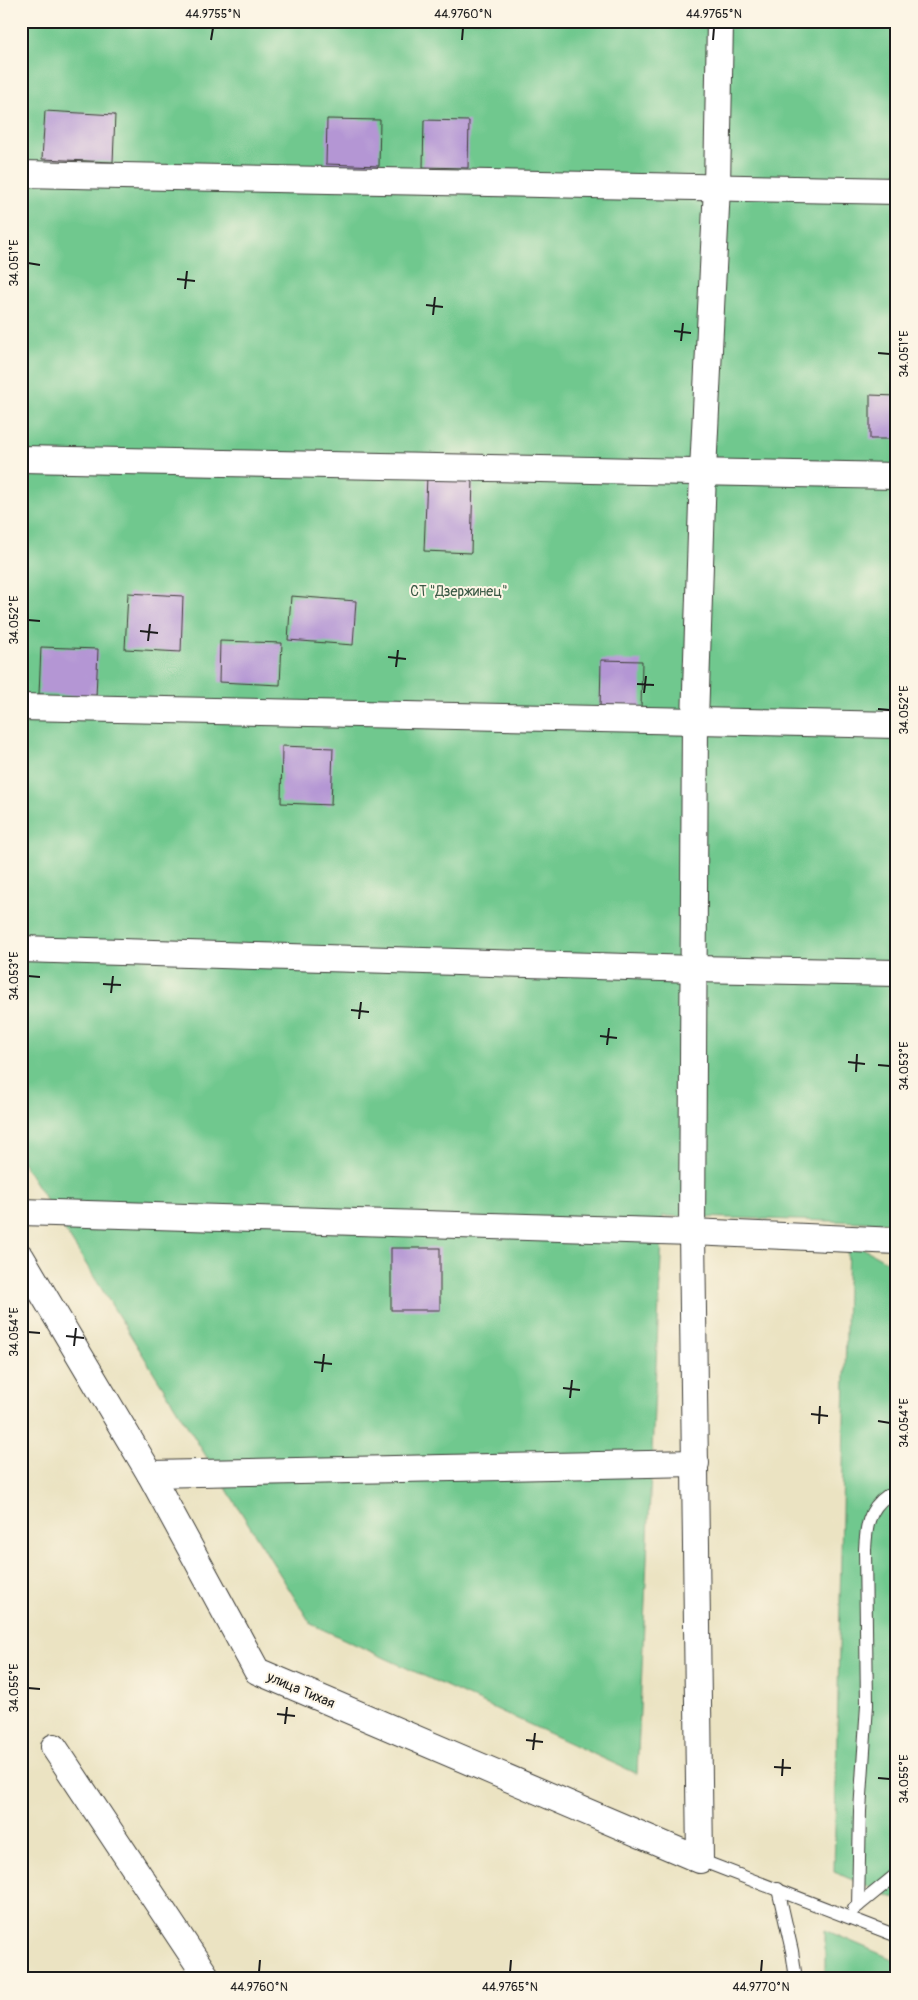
<svg xmlns="http://www.w3.org/2000/svg" width="918" height="2000" font-family="Pangolin,sans-serif">
	<style>
		.green { fill: #6fc88e; stroke: #467255 }
		.building { fill: #b496d4 }
		.lines { fill: none; stroke-linecap: round; stroke-linejoin: round }
		.lane-casing { stroke: #3b3a35; stroke-width: 14 }
		.street-casing { stroke: #3b3a35; stroke-width: 28 }
		.lane { stroke: #fff; stroke-width: 12 }
		.street { stroke: #fff; stroke-width: 26 }
		.ticks { fill: none; stroke: #1c1c1c; stroke-width: 2 }
		.labels { text-anchor: middle; dominant-baseline: central; stroke-width: 4; stroke-linejoin: round; paint-order: stroke }
		.park-label { font-size: 14px; fill: #395844; stroke: #fcf5e5 }
		.street-label { font-size: 14px; fill: #1c1c1c; stroke: #fcf5e5 }
		.neatline { fill: none; stroke: #1c1c1c; stroke-width: 2 }
		.ticks-label { font-size: 12px; text-anchor: middle; fill: #1c1c1c }
	</style>
	<rect width="100%" height="100%" fill="#fcf5e5"/>
	<filter id="ink" filterUnits="userSpaceOnUse"><feTurbulence type="fractalNoise" baseFrequency=".02" numOctaves="2"/><feDisplacementMap in="SourceGraphic" scale="10" xChannelSelector="R" yChannelSelector="G"/><feConvolveMatrix kernelMatrix="1 2 1 2 8 2 1 2 1" color-interpolation-filters="sRGB"/></filter>
	<filter id="wash" filterUnits="userSpaceOnUse"><feTurbulence type="fractalNoise" baseFrequency=".0096" numOctaves="4" result="noise"/><feDisplacementMap in="SourceGraphic" scale="20" xChannelSelector="R" yChannelSelector="G"/><feGaussianBlur stdDeviation="1.12" result="paint"/><feColorMatrix in="noise" values="0 0 0 0 0 0 0 0 0 0 0 0 0 0 0 0 0 1.4 0 .05"/><feComposite in="paint" operator="in"/></filter>
	<g filter="url(#wash)">
		<rect width="100%" height="100%" fill="#ebe3c2"/>
		<g class="green">
			<path d="M21,21H897V1223L663,1216L637,1774L311,1624L21,1160Z"/>
			<path d="M848,1240L897,1267V1899L834,1872Z"/>
			<path d="M825,1930L897,1961V1979H825Z"/>
		</g>
		<g id="blocks">
			<g class="building">
				<path d="M45,111L115,115L113,162L42,159Z"/>
				<path d="M327,119L380,120L379,166L326,164Z"/>
				<path d="M424,120L469,121L468,168L423,167Z"/>
				<path d="M870,395L897,396V439H870Z"/>
				<path d="M427,476L473,478L471,553L424,551Z"/>
				<path d="M128,593L183,596L181,652L125,649Z"/>
				<path d="M291,596L356,601L353,645L288,640Z"/>
				<path d="M220,641L282,643L280,685L219,682Z"/>
				<path d="M41,647L98,649L96,697L39,694Z"/>
				<path d="M601,660L642,661L641,710L600,708Z"/>
				<path d="M282,746L333,748L331,805L281,803Z"/>
				<rect x="391" y="1248" width="49" height="62"/>
			</g>
		</g>
	</g>
	<g filter="url(#ink)">
		<use href="#blocks" fill-opacity="0" stroke="#3b3a35" stroke-width="1"/>
		<g class="lines">
			<defs>
				<g id="lane">
					<path d="M700,1860L897,1936"/>
					<path d="M778,1889L792,1951L796,1979"/>
					<path d="M858,1906L860,1811L867,1705L865,1550C866,1528 868,1509 887,1496L897,1499"/>
					<path d="M854,1909L897,1874"/>
				</g>
				<g id="street">
					<path d="M21,174L897,191"/>
					<path d="M21,459L897,476"/>
					<path d="M21,707L897,725"/>
					<path d="M21,949L695,969L897,973"/>
					<path d="M21,1212L692,1232L897,1241"/>
					<path d="M21,1257L150,1474L257,1671L700,1860L692,1232L695,721L703,471L717,187L720,21"/>
					<path d="M150,1474L696,1463"/>
					<path d="M54,1747L208,1979"/>
				</g>
			</defs>
			<use href="#lane" class="lane-casing"/>
			<use href="#street" class="street-casing"/>
			<use href="#lane" class="lane"/>
			<use href="#street" class="street"/>
		</g>
	</g>
	<path class="ticks" d="M211,40L213,28M462,40L463,28M713,40L714,28M28,263L40,265M177,279L195,281M185,289L187,271M426,305L443,307M433,315L435,297M674,331L691,333M681,341L683,323M878,353L890,354M28,620L40,621M140,631L158,633M148,641L150,624M388,657L406,659M396,667L398,650M637,684L654,685M644,693L646,676M878,709L890,710M28,976L40,977M103,984L121,985M111,993L113,976M351,1010L369,1012M359,1019L361,1002M600,1036L617,1038M607,1045L609,1028M848,1062L865,1064M878,1065L890,1066M856,1072L857,1054M28,1332L40,1333M66,1336L84,1338M74,1346L76,1328M314,1362L332,1364M322,1372L324,1354M563,1388L580,1390M570,1398L572,1380M811,1414L828,1416M878,1421L890,1423M819,1424L820,1406M28,1688L40,1689M277,1714L295,1716M285,1724L287,1707M526,1740L543,1742M533,1750L535,1733M774,1767L791,1768M782,1776L783,1759M878,1778L890,1779M259,1972L260,1960M510,1972L511,1960M761,1972L762,1960"/>
	<g class="labels">
		<g class="park-label">
			<text x="459" y="591">СТ "Дзержинец"</text>
		</g>
		<g class="street-label">
			<text transform="translate(301 1690) rotate(23)">улица Тихая</text>
		</g>
	</g>
	<rect width="918" height="2000" fill="none" stroke="#fcf5e5" stroke-width="55"/>
	<rect x="28" y="28" width="862" height="1944" class="neatline"/>
	<g class="ticks-label">
		<text x="213" y="18">44.9755°N</text>
		<text x="463" y="18">44.9760°N</text>
		<text x="714" y="18">44.9765°N</text>
		<text transform="translate(14 263) rotate(-90)" y="4">34.051°E</text>
		<text transform="translate(904 354) rotate(-90)" y="4">34.051°E</text>
		<text transform="translate(14 620) rotate(-90)" y="4">34.052°E</text>
		<text transform="translate(904 710) rotate(-90)" y="4">34.052°E</text>
		<text transform="translate(14 976) rotate(-90)" y="4">34.053°E</text>
		<text transform="translate(904 1066) rotate(-90)" y="4">34.053°E</text>
		<text transform="translate(14 1332) rotate(-90)" y="4">34.054°E</text>
		<text transform="translate(904 1423) rotate(-90)" y="4">34.054°E</text>
		<text transform="translate(14 1688) rotate(-90)" y="4">34.055°E</text>
		<text transform="translate(904 1779) rotate(-90)" y="4">34.055°E</text>
		<text x="259" y="1991">44.9760°N</text>
		<text x="510" y="1991">44.9765°N</text>
		<text x="761" y="1991">44.9770°N</text>
	</g>
</svg>
